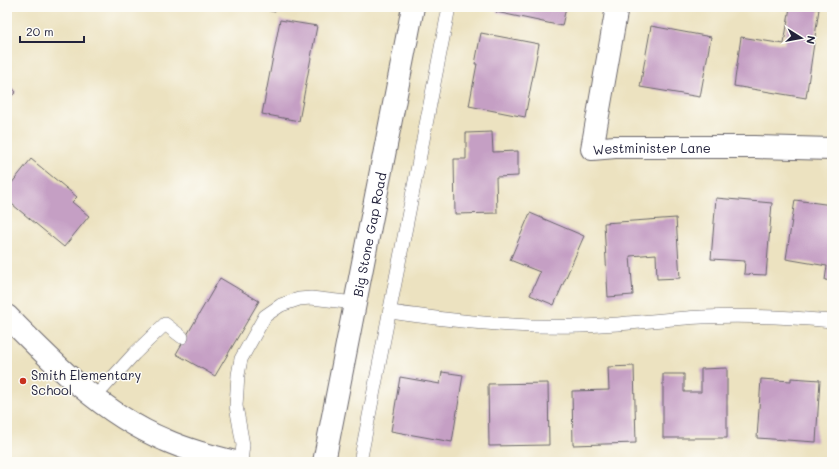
<svg xmlns="http://www.w3.org/2000/svg" width="839" height="469" font-family="Mali,sans-serif">
	<style>
		.building { fill: #c59fc4 }
		.lines { fill: none; stroke-linecap: round; stroke-linejoin: round }
		.service-casing { stroke: #69656a; stroke-width: 14 }
		.minor-casing { stroke: #69656a; stroke-width: 24 }
		.tertiary-casing { stroke: #69656a; stroke-width: 24 }
		.service { stroke: #fff; stroke-width: 13 }
		.minor { stroke: #fff; stroke-width: 22 }
		.tertiary { stroke: #fff; stroke-width: 22 }
		.poi-dot { fill: #c8321e; stroke: #fdfcf7; stroke-width: 1.5 }
		.labels { text-anchor: middle; dominant-baseline: central; stroke-width: 3; stroke-linejoin: round; paint-order: stroke }
		.street-label { font-size: 13px; fill: #22223b; stroke: #fdfcf7 }
		.poi-label { font-size: 13px; fill: #22223b; stroke: #fdfcf7; text-anchor: start }
	</style>
	<rect width="100%" height="100%" fill="#fdfcf7"/>
	<filter id="ink" filterUnits="userSpaceOnUse"><feTurbulence type="fractalNoise" baseFrequency=".025" numOctaves="2"/><feDisplacementMap in="SourceGraphic" scale="8" xChannelSelector="R" yChannelSelector="G"/><feConvolveMatrix kernelMatrix="1 2 1 2 8 2 1 2 1" color-interpolation-filters="sRGB"/></filter>
	<filter id="wash" filterUnits="userSpaceOnUse"><feTurbulence type="fractalNoise" baseFrequency=".012" numOctaves="4" result="noise"/><feDisplacementMap in="SourceGraphic" scale="16" xChannelSelector="R" yChannelSelector="G"/><feGaussianBlur stdDeviation="0.9" result="paint"/><feColorMatrix in="noise" values="0 0 0 0 0 0 0 0 0 0 0 0 0 0 0 0 0 1.4 0 .05"/><feComposite in="paint" operator="in"/></filter>
	<g filter="url(#wash)">
		<rect width="100%" height="100%" fill="#ece2c0"/>
		<g id="blocks">
			<g class="building">
				<path d="M253,7H276L275,12Z"/>
				<path d="M497,7H566L562,26L496,12Z"/>
				<path d="M790,7L819,9L806,98L734,86L741,37L784,44Z"/>
				<path d="M280,20L317,26L299,121L262,114Z"/>
				<path d="M651,26L711,37L700,97L640,87Z"/>
				<path d="M481,33L539,44L525,117L469,106L477,64H475Z"/>
				<path d="M7,82L16,92L7,100Z"/>
				<path d="M492,132L493,152L518,151V176L496,177L497,213L455,214L454,159H466V133Z"/>
				<path d="M31,159L77,197L72,202L89,216L64,247L7,200V189Z"/>
				<path d="M716,198L772,203L766,275L744,274L745,261L711,259Z"/>
				<path d="M795,200L832,205V281L825,280L827,266L786,259Z"/>
				<path d="M530,213L584,236L554,305L530,295L540,272L510,260Z"/>
				<path d="M676,218L680,278L657,279L656,254L630,256L633,295L608,297L604,223Z"/>
				<path d="M220,278L259,301L215,376L176,354Z"/>
				<path d="M634,366L636,443L573,445L572,391L609,390L608,367Z"/>
				<path d="M727,368V438H663V374H684V392H701V369Z"/>
				<path d="M442,372L463,375L452,442L391,431L400,377L440,384Z"/>
				<path d="M791,378L820,380L816,442L757,438L761,379L791,381Z"/>
				<path d="M548,383L549,445L489,446L488,384Z"/>
			</g>
		</g>
	</g>
	<g filter="url(#ink)">
		<use href="#blocks" fill-opacity="0" stroke="#69656a" stroke-width="1"/>
		<g class="lines">
			<defs>
				<g id="service">
					<path d="M391,312C454,321 517,328 581,326C621,325 662,319 702,317C745,315 789,317 832,321"/>
					<path d="M95,397L134,354L165,324L182,337"/>
					<path d="M241,462L243,445L236,406L238,375L241,359L265,316L281,305L299,299L311,298L355,303"/>
					<path d="M360,462L449,7"/>
				</g>
				<g id="minor">
					<path id="s1" d="M617,7L592,149L615,147H754L832,149"/>
				</g>
				<g id="tertiary">
					<path d="M7,316C53,363 103,414 165,440C187,450 211,456 235,462"/>
					<path id="s2" d="M324,462L413,7"/>
				</g>
			</defs>
			<use href="#service" class="service-casing"/>
			<use href="#minor" class="minor-casing"/>
			<use href="#tertiary" class="tertiary-casing"/>
			<use href="#service" class="service"/>
			<use href="#minor" class="minor"/>
			<use href="#tertiary" class="tertiary"/>
		</g>
	</g>
	<circle class="poi-dot" cx="23" cy="381" r="4"/>
	<g class="labels">
		<g class="street-label">
			<text stroke="none"><textPath href="#s1" startOffset="204">Westminister Lane</textPath></text>
			<text stroke="none"><textPath href="#s2" startOffset="232">Big Stone Gap Road</textPath></text>
		</g>
		<g class="poi-label">
			<text x="31" y="374">Smith Elementary<tspan x="31" dy="15">School</tspan></text>
		</g>
	</g>
	<rect width="839" height="469" fill="none" stroke="#fdfcf7" stroke-width="24"/>
	<g transform="translate(801 38) rotate(101)" stroke="#fdfcf7" stroke-width="3" paint-order="stroke">
	<path d="M0-3L7 15L0 10L-7 15Z" fill="#22223b"/>
	<text y="-6" font-size="11" font-weight="bold" text-anchor="middle" fill="#22223b">N</text>
	</g>
	<path d="M20 36v6h64v-6" fill="none" stroke="#22223b" stroke-width="2"/>
	<text x="26" y="36" font-size="12" fill="#22223b" stroke="#fdfcf7" stroke-width="3" paint-order="stroke">20 m</text>
</svg>
